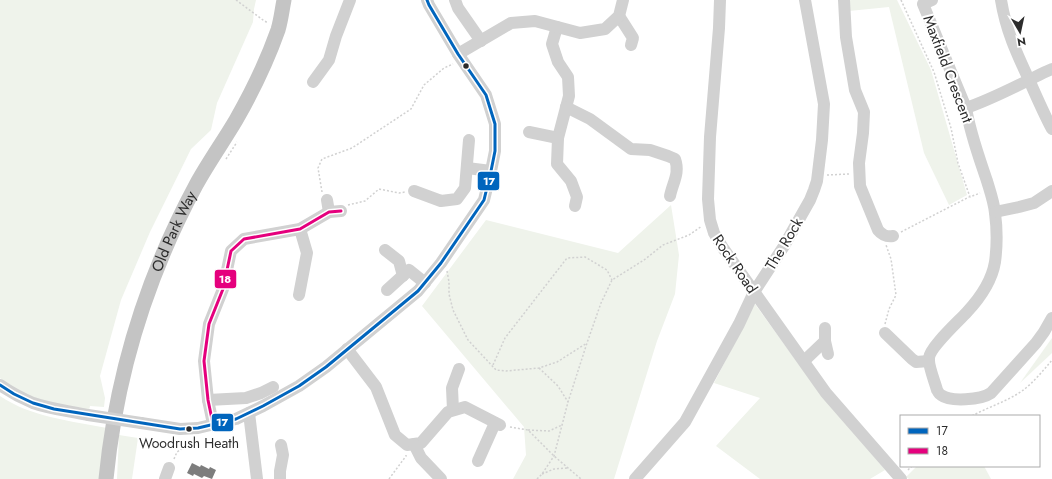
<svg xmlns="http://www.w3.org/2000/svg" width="1052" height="479" font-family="Jost,sans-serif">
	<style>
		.green { fill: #eff3eb }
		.building { fill: #7d7d7d }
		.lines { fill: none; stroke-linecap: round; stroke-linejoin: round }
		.path { stroke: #d1d1d1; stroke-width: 1.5; stroke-dasharray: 2 2; stroke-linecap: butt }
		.minor { stroke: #d1d1d1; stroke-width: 12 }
		.major { stroke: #c4c4c4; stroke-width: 15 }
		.minor-bridge { stroke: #d1d1d1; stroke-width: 12 }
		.bus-1-casing { stroke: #fff; stroke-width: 6 }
		.bus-2-casing { stroke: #fff; stroke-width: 6 }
		.bus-1 { stroke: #0065bd; stroke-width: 3 }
		.bus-2 { stroke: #e5007d; stroke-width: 3 }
		.bus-dot { fill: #2c2c2c; stroke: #fff; stroke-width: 1.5 }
		.labels { text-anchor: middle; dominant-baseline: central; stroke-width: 4; stroke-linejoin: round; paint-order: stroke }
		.bus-label { font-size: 14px; fill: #2c2c2c; stroke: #fff }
		.street-label { font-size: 15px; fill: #2c2c2c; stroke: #fff }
		.line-badge { stroke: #fff; stroke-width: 1.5 }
		.badge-label { font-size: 11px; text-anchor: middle; font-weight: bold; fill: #fff }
	</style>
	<rect width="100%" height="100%" fill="#fff"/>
	<g class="green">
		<path d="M0,0H256L254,9L253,22L217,103L211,130L191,149L150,232L121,300L100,376L105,398L104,407L90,406L89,410C64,406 38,402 15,389C10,386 5,382 0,378Z"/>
		<path d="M848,0H897L931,70L967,195L949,205L924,153L889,7L849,11Z"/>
		<path d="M671,205L679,255L675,294L657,341L614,479H513L526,455L524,427L422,306L486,220L618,253Z"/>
		<path d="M755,304L800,366L885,470L870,479H760L716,446L760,398L714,383Z"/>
		<path d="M1052,338V353L1020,383Z"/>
		<path d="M0,396C31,417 71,421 107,428L101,479H0Z"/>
		<path d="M119,435L138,438L132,479H117Z"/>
		<path d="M917,466H984L991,479H909L906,477Z"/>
	</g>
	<path class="building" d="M192,463L200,467L201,465L209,469L210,467L216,470L212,479L204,476L202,478L194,474L193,476L187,473Z"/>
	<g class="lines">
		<g class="path">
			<path d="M236,0L263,20L268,23"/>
			<path d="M901,0L934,72L951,128L958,163L970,197L980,193"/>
			<path d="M226,159L237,142"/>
			<path d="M827,175L849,174"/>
			<path d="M322,192L318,168L322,159L352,148L411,109L424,85L444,68L453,64"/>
			<path d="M348,205L365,201L379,189L399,193L405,192"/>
			<path d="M901,232L969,197"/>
			<path d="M447,271L449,282V294L453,310L468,340L496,370L506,371L539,368L557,362L587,343"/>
			<path d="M885,324L889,309L896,295L891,259L886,245"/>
			<path d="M493,365L505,338L567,258L585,257L607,270L612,280"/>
			<path d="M539,368L558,386L568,402"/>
			<path d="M972,416C988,407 1006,402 1022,391C1033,383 1043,371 1052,360"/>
			<path d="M510,427L528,430L554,456L581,479"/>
			<path d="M528,430L549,431L562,425"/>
			<path d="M174,459L177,452L189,444V438"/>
			<path d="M908,470L912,466"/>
			<path d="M542,474L554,469L567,468"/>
			<path d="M389,479L406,456V455"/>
			<path d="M537,479L542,474L554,456L568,402L587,343L601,303L612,280L644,260L663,245L689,235L702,226"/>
		</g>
		<g class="minor">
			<path d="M455,0L458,8L481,41"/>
			<path d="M720,0L719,28L710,137L708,199L710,220L714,233L723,248L826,393L901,479"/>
			<path d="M844,0L846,37L855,90L864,112L863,133L859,163L860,186L878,230C882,235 886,237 893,236"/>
			<path d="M932,0L923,4L966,108C970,133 979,157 987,181C990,191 994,202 995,213C997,228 997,247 995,262C992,280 980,298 967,312C959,321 930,347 929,358C928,366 935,382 937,390C939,393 939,394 941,395C950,402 981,400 991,393L1036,343L1044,332L1052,318"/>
			<path d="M1001,0C1006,31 1017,54 1030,82C1037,98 1044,114 1052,129"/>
			<path d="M619,16L633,38L631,45"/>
			<path d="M557,27L552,44L558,62L568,77L569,96L558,138L557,164L571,181L577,197L575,206"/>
			<path d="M458,54L511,23L535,21L580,33L605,29L619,16L623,0"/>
			<path d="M313,82L329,60L336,36L350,0"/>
			<path d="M566,107L590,119L631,149L650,150L668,156L675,159C680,173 673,182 670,196"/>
			<path d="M966,108C987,101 1009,90 1029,80C1037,76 1044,72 1052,69"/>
			<path d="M529,132L558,138"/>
			<path d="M467,168L491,171"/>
			<path d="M414,191L441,201L457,199L465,188L469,140"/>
			<path d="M327,200L329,212"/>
			<path d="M995,212L1019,207L1034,203L1052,191"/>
			<path d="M385,250L399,261L403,276"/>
			<path d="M387,290L409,270L425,283"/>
			<path d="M299,295L307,253L300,229"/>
			<path d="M825,328V341L828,354"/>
			<path d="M885,333L912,359L916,362L929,361"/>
			<path d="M347,349L376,387L395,435L407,445L421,443L448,412L465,407L500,425"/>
			<path d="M804,361L825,341"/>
			<path d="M0,385C10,392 21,398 33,403C50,409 69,411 88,415"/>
			<path d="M208,400L246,398L261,393L273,387"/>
			<path d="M453,410L452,388L459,369"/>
			<path d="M249,413L257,479"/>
			<path d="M141,423L180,429L198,428L236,419L263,406L299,386L326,367L418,291L441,263L484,200L491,171L495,151V124L486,95L458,54L429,5L427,0"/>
			<path d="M213,424L208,400L204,361L209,324L223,289L231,251L244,239L300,229L329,212L341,211"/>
			<path d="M414,444L421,458L441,479"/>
			<path d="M478,461L495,423"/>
			<path d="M165,479L169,468"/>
			<path d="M280,479V471L283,455L281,445"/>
			<path d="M635,479L685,422L739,324L754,292L784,246L810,200L814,190L817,181L822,140L824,104L805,0"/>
		</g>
		<path class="major" id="s1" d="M106,479C116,377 147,276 196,185C208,163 223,142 236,120C252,92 267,61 278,30C281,20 282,10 284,0"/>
		<path class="minor-bridge" d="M88,415L141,423"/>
		<defs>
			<path id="bus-1" d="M0,385L14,394L33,403L54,409L180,429L198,428L236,419L263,406L299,386L326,367L418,291L441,263L484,200L491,171L495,151V124L486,95L458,54L429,5L427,0"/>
			<path id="bus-2" d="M213,424L208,400L204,361L209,324L223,289L231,251L244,239L300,229L329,212L341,211"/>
		</defs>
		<use href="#bus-1" class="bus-1-casing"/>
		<use href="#bus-2" class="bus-2-casing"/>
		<use href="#bus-1" class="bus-1"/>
		<use href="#bus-2" class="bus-2"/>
	</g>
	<g class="bus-dot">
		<circle cx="466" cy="66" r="3.5"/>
		<circle cx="189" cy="429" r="3.5"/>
	</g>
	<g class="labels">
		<g class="bus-label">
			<text x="189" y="443">Woodrush Heath</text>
		</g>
		<g class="street-label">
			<text transform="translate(948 69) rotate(69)">Maxfield Crescent</text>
			<text stroke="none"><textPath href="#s1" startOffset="258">Old Park Way</textPath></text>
			<text transform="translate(784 244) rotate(-59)">The Rock</text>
			<text transform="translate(735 264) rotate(56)">Rock Road</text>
		</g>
	</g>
	<g class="line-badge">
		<rect x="477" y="171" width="23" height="20" rx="4" fill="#0065bd"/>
		<rect x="214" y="269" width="23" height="20" rx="4" fill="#e5007d"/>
		<rect x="211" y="413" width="23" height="19" rx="4" fill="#0065bd"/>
	</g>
	<g class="badge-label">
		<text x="489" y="185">17</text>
		<text x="225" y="283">18</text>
		<text x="222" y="426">17</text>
	</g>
	<rect x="900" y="415" width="140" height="52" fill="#ffffff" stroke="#ababab"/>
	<rect x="908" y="428" width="20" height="6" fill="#0065bd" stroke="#ababab"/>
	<text x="936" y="435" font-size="12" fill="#2c2c2c">17</text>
	<rect x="908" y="448" width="20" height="6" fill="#e5007d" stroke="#ababab"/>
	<text x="936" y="455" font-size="12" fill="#2c2c2c">18</text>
	<g transform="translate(1020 32) rotate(171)" stroke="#ffffff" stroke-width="3" paint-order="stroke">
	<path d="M0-3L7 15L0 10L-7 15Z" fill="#2c2c2c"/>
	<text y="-6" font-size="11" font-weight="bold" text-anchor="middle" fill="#2c2c2c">N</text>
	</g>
</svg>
